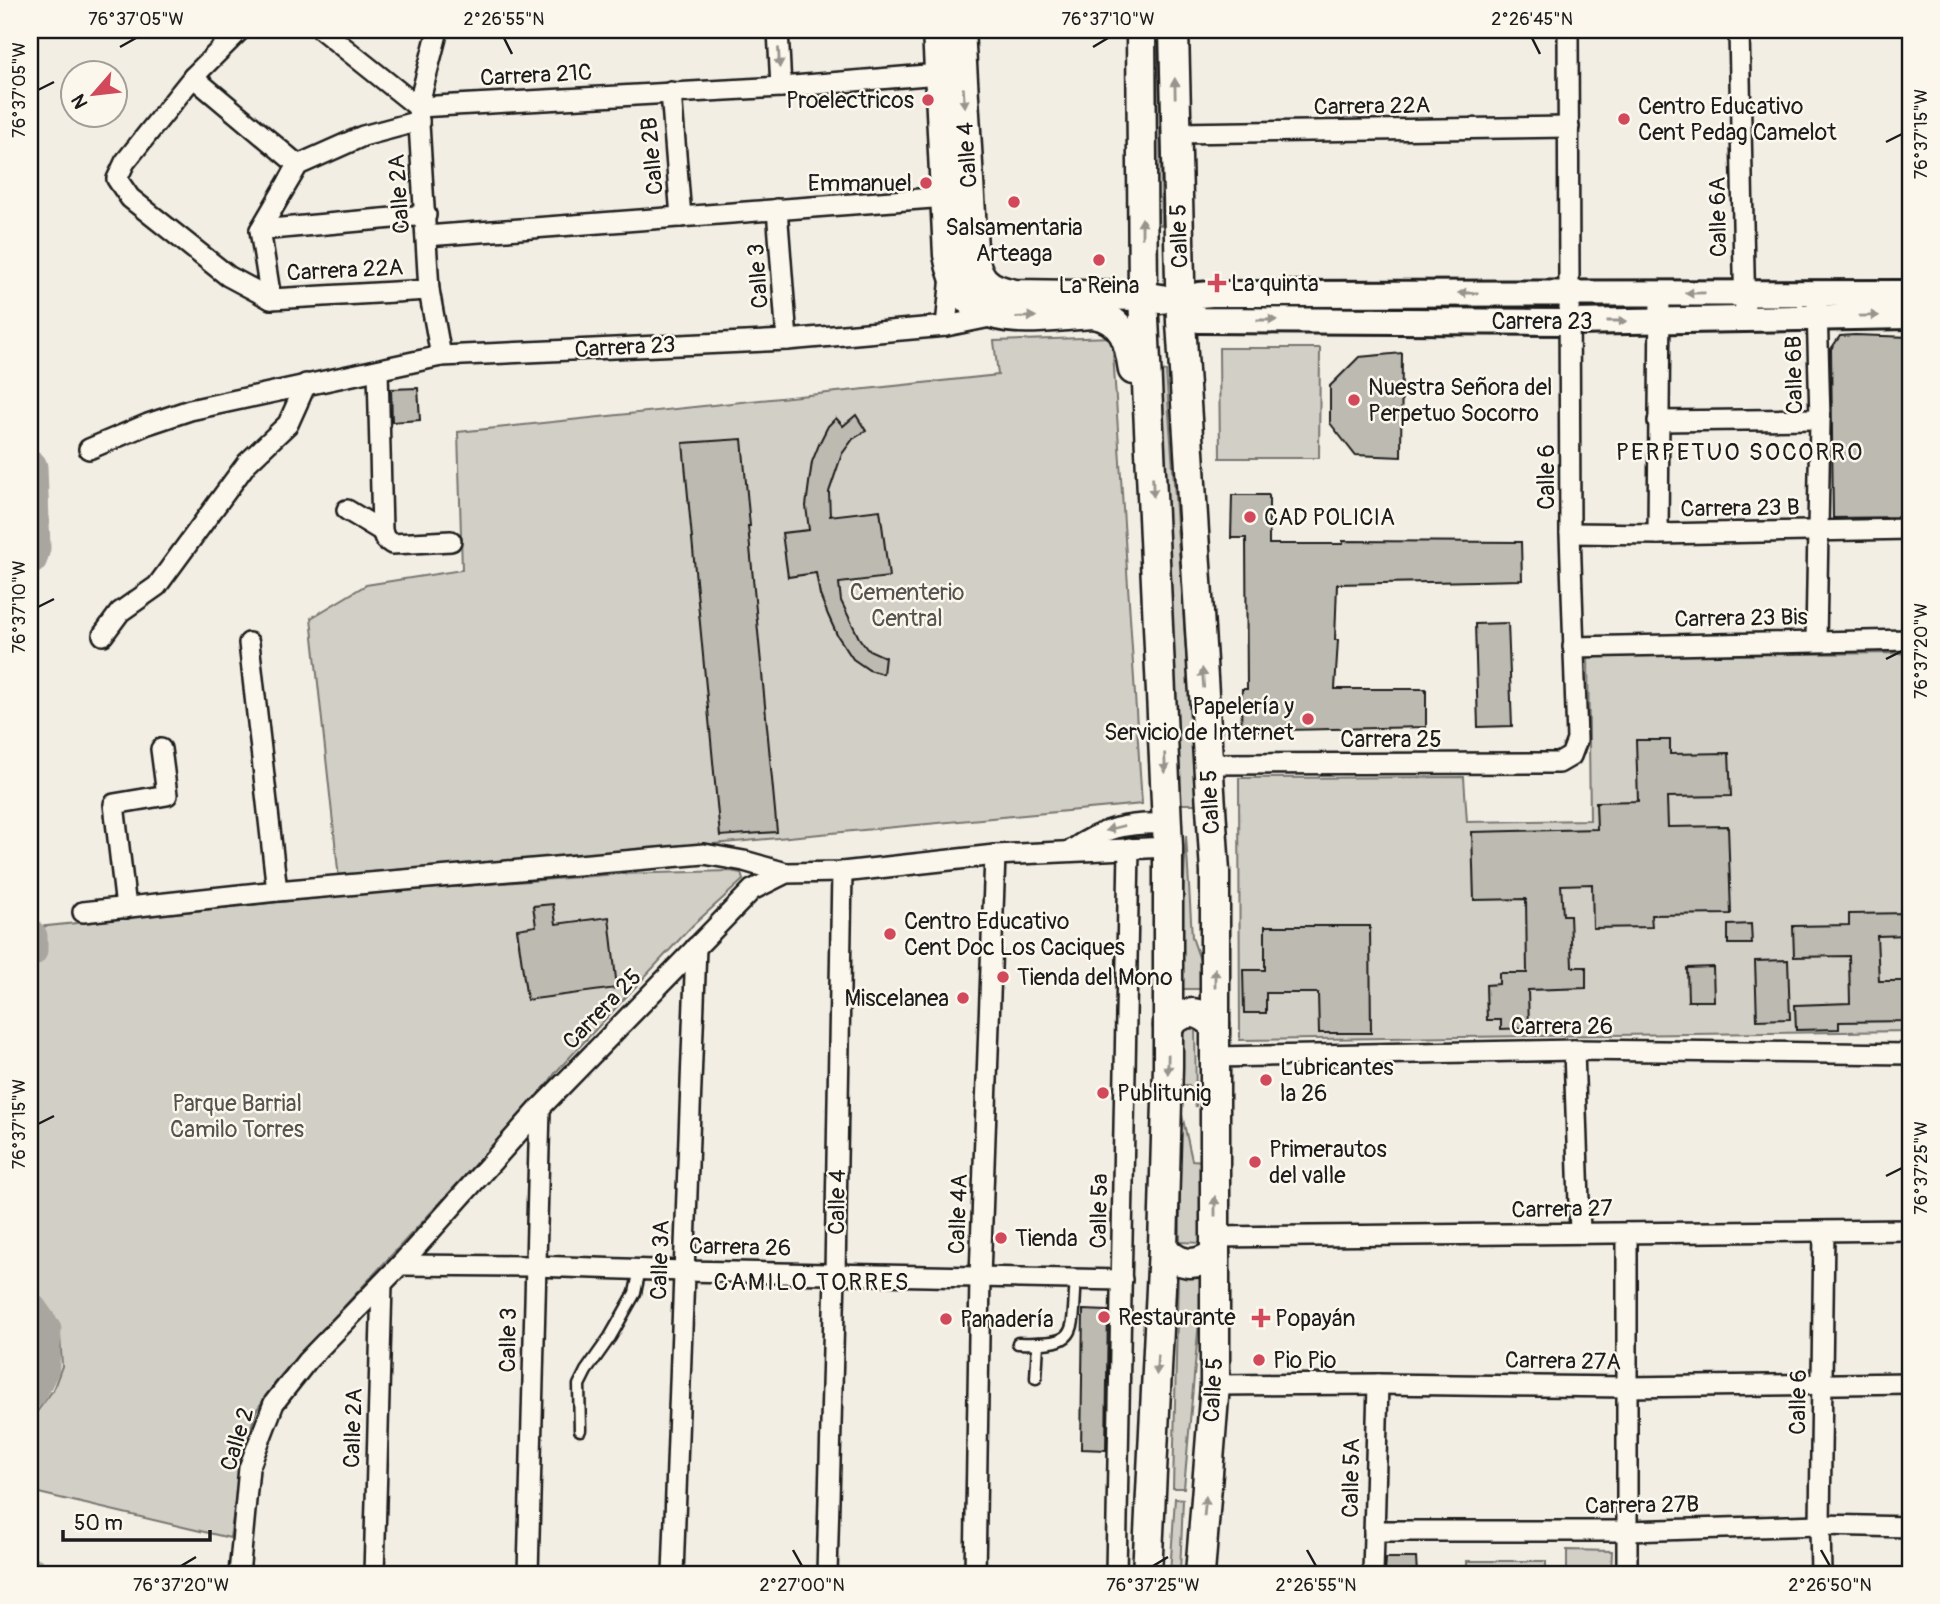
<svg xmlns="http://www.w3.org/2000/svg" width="1940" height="1604" font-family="Pangolin,sans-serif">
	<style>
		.green { fill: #d2cfc6; stroke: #777671; stroke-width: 2 }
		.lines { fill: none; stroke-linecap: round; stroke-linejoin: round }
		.river { stroke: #a9a6a0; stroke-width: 35 }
		.building { fill: #bdbab1; stroke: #1c1c1c; stroke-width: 2 }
		.service-casing { stroke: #1c1c1c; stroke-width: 15 }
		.minor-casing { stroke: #1c1c1c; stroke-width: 24 }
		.tertiary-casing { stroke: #1c1c1c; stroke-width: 30 }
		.secondary-casing { stroke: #1c1c1c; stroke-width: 33 }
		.service { stroke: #fbf7ec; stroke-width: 10 }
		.minor { stroke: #fbf7ec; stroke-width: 19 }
		.tertiary { stroke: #fbf7ec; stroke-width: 24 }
		.secondary { stroke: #fbf7ec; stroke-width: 28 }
		.oneway { fill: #97948e }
		.ticks { fill: none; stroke: #1c1c1c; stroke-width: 2.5 }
		.poi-dot { fill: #d1495b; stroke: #fbf7ec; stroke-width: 2.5 }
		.labels { text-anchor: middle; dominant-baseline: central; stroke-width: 5; stroke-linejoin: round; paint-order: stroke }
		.street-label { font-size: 23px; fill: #1c1c1c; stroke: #fbf7ec }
		.poi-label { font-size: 23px; fill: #1c1c1c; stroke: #fbf7ec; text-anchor: start }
		.park-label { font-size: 23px; fill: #53524f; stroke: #fbf7ec }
		.neighbourhood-label { font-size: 24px; letter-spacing: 2px; fill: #1c1c1c; stroke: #fbf7ec }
		.neatline { fill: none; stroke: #1c1c1c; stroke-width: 2.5 }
		.ticks-label { font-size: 18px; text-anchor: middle; fill: #1c1c1c }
	</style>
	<rect width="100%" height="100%" fill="#f2eee4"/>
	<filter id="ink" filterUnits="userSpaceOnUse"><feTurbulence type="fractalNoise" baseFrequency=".0143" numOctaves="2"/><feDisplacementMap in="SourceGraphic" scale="14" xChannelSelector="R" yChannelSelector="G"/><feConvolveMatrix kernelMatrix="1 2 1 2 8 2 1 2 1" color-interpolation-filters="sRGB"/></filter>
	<g filter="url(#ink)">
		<g class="green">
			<path d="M1149,30H1158L1162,225L1150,223Z"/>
			<path d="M1112,337L1142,804L339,879L311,618L366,585L462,570L458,432L998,375L994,341Z"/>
			<path d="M1219,348H1320L1319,458H1220Z"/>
			<path d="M1166,371L1197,804H1180L1158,373Z"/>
			<path d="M1910,653V1031L1240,1040L1239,778L1464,777L1467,822L1590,820L1588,656Z"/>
			<path d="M1186,835L1192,937L1203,969L1202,989H1179Z"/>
			<path d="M730,871L741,873L743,880L692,926L556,1072L542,1092L280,1376L256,1411L241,1462L230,1538L30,1491V1421L53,1390L62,1366L60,1335L38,1297L30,1290V996L36,967L38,927L338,896L618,874Z"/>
			<path d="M1180,1023H1195L1196,1107L1189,1085H1176Z"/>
			<path d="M1179,1101L1192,1160L1204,1161L1202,1243L1180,1242Z"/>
			<path d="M1178,1275L1203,1276L1184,1488H1173Z"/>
			<path d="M1175,1498L1183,1499L1180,1574H1170Z"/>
			<path d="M1567,1550L1612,1551L1611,1574H1567Z"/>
			<rect x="1467" y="1561" width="79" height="13"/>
		</g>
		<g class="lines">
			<g class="river">
				<path d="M30,467L33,548L30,558"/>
				<path d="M30,937V950"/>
				<path d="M30,1310L44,1330L42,1367L30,1392"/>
				<path d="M30,1574H31"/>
			</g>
		</g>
		<g class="building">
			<path d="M1855,335L1910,337V517L1833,518L1831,349L1840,336Z"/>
			<path d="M1402,353L1401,457L1355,455L1330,423V386L1359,357Z"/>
			<path d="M418,388L420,420L392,422L391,389Z"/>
			<path d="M856,415L866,431L853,439L842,454L829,492L830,516L880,510L889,577L839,583L841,601L859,638L867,649L885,657L883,674L869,670L853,659L837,635L828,615L820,595L816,573L788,577L782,533L809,530L806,506L809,483L812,462L820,442L828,426L836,418L843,426Z"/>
			<path d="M742,439L750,526H748L777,832L720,836L683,443Z"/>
			<path d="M1232,495H1269V544H1343V541L1521,542L1522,580L1337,584L1335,640H1338L1335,689H1426V727L1241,731L1242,689H1247L1246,538H1231Z"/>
			<path d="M1508,623L1512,726L1478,727L1475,624Z"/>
			<path d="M1636,740H1670V754L1729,753L1731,796L1667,797L1668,827L1728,826L1731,914L1651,915L1652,927L1593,928L1592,884L1561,885L1563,915H1570L1572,967H1586V988L1528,990L1529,1028L1501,1029V1020H1487L1486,985L1499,984V973H1527L1526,899L1474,900L1472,832L1597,829L1596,802L1638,801Z"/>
			<path d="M553,904L556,924L609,917L617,988L527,1000L517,929L536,926L533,906Z"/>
			<path d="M1910,913V935L1877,936L1879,981H1905L1906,1021L1839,1022V1029L1796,1030L1795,1005L1850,1003L1849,956L1794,957L1793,926L1849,925V914Z"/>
			<path d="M1751,924L1752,944H1728V925Z"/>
			<path d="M1265,926H1370L1371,1033H1319L1318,993H1266V1013H1244L1243,970H1265Z"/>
			<path d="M1788,960L1790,1019L1757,1020L1755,961Z"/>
			<path d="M1713,967L1714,1001H1688L1687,968Z"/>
			<path d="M1083,1310L1108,1311L1106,1450L1081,1449Z"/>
			<path d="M1386,1558H1416L1417,1574H1385Z"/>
		</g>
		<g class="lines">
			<defs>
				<g id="service">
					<path d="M1018,1343C1082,1345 1071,1335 1076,1279"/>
					<path d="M1036,1378L1038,1343"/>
					<path d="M580,1430L579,1385L586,1371L610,1337L635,1293L640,1269"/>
				</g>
				<g id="minor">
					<path d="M240,30L193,77L125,162L117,179L130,198L228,276L271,299L429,290"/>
					<path d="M322,30L418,107L781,87L939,74"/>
					<path d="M438,30L418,107L429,290L441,356"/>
					<path d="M778,30L781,87"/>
					<path d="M1739,30L1745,319"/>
					<path d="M193,77L298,165"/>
					<path d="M671,92L681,217"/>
					<path d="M1176,133L1569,127"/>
					<path d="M777,209L787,340"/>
					<path d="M260,230L426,215"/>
					<path d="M426,236L946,197"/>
					<path d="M271,299L260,230L298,165L363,136L419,121"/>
					<path d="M946,326L951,276"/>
					<path d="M378,370L382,531L385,539L392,544L451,541"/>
					<path d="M1658,421L1820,419"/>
					<path d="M89,449L148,424L190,410L441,356L787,340L946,326L995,316"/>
					<path d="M347,510L382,531"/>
					<path d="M1570,533L1658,534L1910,529"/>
					<path d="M1658,534L1660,294"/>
					<path d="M103,635L120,612L157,586L247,463L288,424L306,384"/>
					<path d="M1816,641L1820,419L1817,306"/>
					<path d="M249,643L277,891"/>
					<path d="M1573,647L1910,640"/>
					<path d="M1208,764L1559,763L1571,756L1577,740L1570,533L1568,30"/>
					<path d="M1070,851C1103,828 1127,822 1168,824"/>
					<path d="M126,908L114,804L167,795L161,749"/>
					<path d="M83,912L277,891L704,854L744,861L786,873"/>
					<path d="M1574,1050L1580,1233"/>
					<path d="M1215,1057L1574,1050L1910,1054"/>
					<path d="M1627,1233V1574"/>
					<path d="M1215,1237L1910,1230"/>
					<path d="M400,1265L534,1266L684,1271L1122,1280"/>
					<path d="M1215,1385L1378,1384L1627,1387L1910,1383"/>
					<path d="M1374,1531H1628L1820,1525L1910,1527"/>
					<path d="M239,1574L249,1468L274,1403L307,1361L400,1265L540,1108L752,890L786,873L842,872L995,855L1168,847"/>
					<path d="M374,1574L382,1284"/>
					<path d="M528,1574L540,1108"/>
					<path d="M673,1574L696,947"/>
					<path d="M827,1574L835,1274L842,872"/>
					<path d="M975,1574L980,1277L995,855"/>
					<path d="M1116,1574L1129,848"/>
					<path d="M1373,1574L1378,1384"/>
					<path d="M1821,1574L1820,1525L1824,1231"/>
				</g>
				<path id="tertiary" d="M1910,293L1212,294L1199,295L1181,303L1199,320L1571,322L1910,316"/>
				<g id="secondary">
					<path d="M937,30L948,255C962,337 1031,317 1094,314C1125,320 1129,343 1133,370"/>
					<path d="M960,30L973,248C976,278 985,289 1015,294L1143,296L1161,299"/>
					<path d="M1141,30L1143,296L1168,847V1066L1163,1247L1147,1574"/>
					<path d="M1174,30L1181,322L1215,872V1385L1200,1574"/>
					<path d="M1168,1026C1185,1009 1197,1009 1215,1025"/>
					<path d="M1163,1247C1177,1266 1197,1268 1215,1253"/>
				</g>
			</defs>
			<use href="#service" class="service-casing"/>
			<use href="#minor" class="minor-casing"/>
			<use href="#tertiary" class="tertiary-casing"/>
			<use href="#secondary" class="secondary-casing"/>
			<use href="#service" class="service"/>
			<use href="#minor" class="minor"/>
			<use href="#tertiary" class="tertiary"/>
			<use href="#secondary" class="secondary"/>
		</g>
		<defs><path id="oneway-solid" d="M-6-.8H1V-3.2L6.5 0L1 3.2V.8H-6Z" transform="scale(1.75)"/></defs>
		<g class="oneway">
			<use href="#oneway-solid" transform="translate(779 58) rotate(87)"/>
			<use href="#oneway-solid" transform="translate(1175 88) rotate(-91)"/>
			<use href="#oneway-solid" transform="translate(964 98) rotate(86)"/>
			<use href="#oneway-solid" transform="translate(1142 228) rotate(-90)"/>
			<use href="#oneway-solid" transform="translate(1468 293) rotate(180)"/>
			<use href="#oneway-solid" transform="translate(1695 293) rotate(179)"/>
			<use href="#oneway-solid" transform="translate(1869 316) rotate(-1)"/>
			<use href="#oneway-solid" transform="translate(1026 317) rotate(-2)"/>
			<use href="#oneway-solid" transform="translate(1267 320)"/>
			<use href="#oneway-solid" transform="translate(1617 321)"/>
			<use href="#oneway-solid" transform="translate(1153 487) rotate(88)"/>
			<use href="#oneway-solid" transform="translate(1203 678) rotate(-94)"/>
			<use href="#oneway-solid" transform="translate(1165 763) rotate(88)"/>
			<use href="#oneway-solid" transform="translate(1115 828) rotate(165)"/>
			<use href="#oneway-solid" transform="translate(1215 978) rotate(-90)"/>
			<use href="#oneway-solid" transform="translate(1168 1064) rotate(91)"/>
			<use href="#oneway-solid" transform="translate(1215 1206) rotate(-90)"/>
			<use href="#oneway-solid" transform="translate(1157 1365) rotate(93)"/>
			<use href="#oneway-solid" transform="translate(1205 1506) rotate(-85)"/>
		</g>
	</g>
	<path class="ticks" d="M504,38L512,54M1532,38L1540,54M120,47L136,38M1093,47L1108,38M38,90L54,82M1886,142L1902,134M38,607L54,599M1886,659L1902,651M38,1124L54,1116M1886,1176L1902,1168M793,1550L802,1566M1307,1550L1316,1566M1821,1550L1830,1566M181,1566L196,1557M1153,1566L1168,1557"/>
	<g class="poi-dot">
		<circle cx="928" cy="100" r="7"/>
		<circle cx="1624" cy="119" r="7"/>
		<circle cx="926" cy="183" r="7"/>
		<circle cx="1014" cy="202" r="7"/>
		<circle cx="1099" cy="260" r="7"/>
		<path d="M1213.5 272.5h7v7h7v7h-7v7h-7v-7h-7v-7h7z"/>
		<circle cx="1354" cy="400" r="7"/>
		<circle cx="1250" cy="517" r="7"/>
		<circle cx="1308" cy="719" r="7"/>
		<circle cx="890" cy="934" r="7"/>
		<circle cx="1003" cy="977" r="7"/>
		<circle cx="963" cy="998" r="7"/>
		<circle cx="1266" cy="1080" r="7"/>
		<circle cx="1103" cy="1093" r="7"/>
		<circle cx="1255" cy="1162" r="7"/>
		<circle cx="1001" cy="1238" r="7"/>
		<circle cx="1104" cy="1317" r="7"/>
		<path d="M1257.5 1307.5h7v7h7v7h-7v7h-7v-7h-7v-7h7z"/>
		<circle cx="946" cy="1319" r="7"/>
		<circle cx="1259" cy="1360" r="7"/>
	</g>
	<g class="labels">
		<g class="street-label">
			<text transform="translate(536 75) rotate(-3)">Carrera 21C</text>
			<text transform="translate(1372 106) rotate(-1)">Carrera 22A</text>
			<text transform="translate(967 155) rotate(-94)">Calle 4</text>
			<text transform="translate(652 156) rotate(-95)">Calle 2B</text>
			<text transform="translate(399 194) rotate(-94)">Calle 2A</text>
			<text transform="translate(1718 217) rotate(-91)">Calle 6A</text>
			<text transform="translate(1179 236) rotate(-92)">Calle 5</text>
			<text transform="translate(345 270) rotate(-3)">Carrera 22A</text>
			<text transform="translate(758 276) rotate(-94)">Calle 3</text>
			<text x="1542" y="321">Carrera 23</text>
			<text transform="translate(625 347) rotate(-3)">Carrera 23</text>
			<text transform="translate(1794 375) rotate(-91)">Calle 6B</text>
			<text transform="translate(1546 477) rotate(-90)">Calle 6</text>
			<text transform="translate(1740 508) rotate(-1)">Carrera 23 B</text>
			<text transform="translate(1741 618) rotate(-1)">Carrera 23 Bis</text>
			<text x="1391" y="739">Carrera 25</text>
			<text transform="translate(1210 802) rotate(-93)">Calle 5</text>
			<text transform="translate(602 1009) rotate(-46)">Carrera 25</text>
			<text x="1562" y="1026">Carrera 26</text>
			<text transform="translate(837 1202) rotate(-89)">Calle 4</text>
			<text transform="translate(1562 1209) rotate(-1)">Carrera 27</text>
			<text transform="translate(1099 1211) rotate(-89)">Calle 5ª</text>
			<text transform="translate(958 1214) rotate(-88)">Calle 4A</text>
			<text transform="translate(740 1247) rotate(1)">Carrera 26</text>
			<text transform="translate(660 1260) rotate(-88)">Calle 3A</text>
			<text transform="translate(508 1340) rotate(-89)">Calle 3</text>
			<text transform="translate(1563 1361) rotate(1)">Carrera 27A</text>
			<text transform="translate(1213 1390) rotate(-87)">Calle 5</text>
			<text transform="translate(1798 1402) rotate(-89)">Calle 6</text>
			<text transform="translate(353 1428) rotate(-88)">Calle 2A</text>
			<text transform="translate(237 1439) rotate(-73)">Calle 2</text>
			<text transform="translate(1351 1478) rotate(-89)">Calle 5A</text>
			<text transform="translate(1642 1505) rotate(-1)">Carrera 27B</text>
		</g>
		<g class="poi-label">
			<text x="914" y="100" text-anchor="end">Proelectricos</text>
			<text x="1638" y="106">Centro Educativo<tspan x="1638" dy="26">Cent Pedag Camelot</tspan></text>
			<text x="912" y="183" text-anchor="end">Emmanuel</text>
			<text x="1014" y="227" text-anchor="middle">Salsamentaria<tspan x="1014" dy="26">Arteaga</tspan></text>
			<text x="1231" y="283">La quinta</text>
			<text x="1099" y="285" text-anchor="middle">La Reina</text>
			<text x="1368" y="387">Nuestra Señora del<tspan x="1368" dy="26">Perpetuo Socorro</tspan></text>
			<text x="1264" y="517">CAD POLICIA</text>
			<text x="1294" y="706" text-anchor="end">Papelería y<tspan x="1294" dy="26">Servicio de Internet</tspan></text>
			<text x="904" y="921">Centro Educativo<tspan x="904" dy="26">Cent Doc Los Caciques</tspan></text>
			<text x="1017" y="977">Tienda del Mono</text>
			<text x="949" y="998" text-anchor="end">Miscelanea</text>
			<text x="1280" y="1067">Lubricantes<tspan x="1280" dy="26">la 26</tspan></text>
			<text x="1117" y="1093">Publitunig</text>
			<text x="1269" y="1149">Primerautos<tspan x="1269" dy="26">del valle</tspan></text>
			<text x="1015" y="1238">Tienda</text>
			<text x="1118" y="1317">Restaurante</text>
			<text x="1275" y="1318">Popayán</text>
			<text x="960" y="1319">Panadería</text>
			<text x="1273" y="1360">Pio Pio</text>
		</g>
		<g class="park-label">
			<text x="907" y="592">Cementerio<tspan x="907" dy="26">Central</tspan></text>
			<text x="237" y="1103">Parque Barrial<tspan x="237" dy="26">Camilo Torres</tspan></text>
		</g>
		<g class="neighbourhood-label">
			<text x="1740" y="452">PERPETUO SOCORRO</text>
			<text x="812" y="1282">CAMILO TORRES</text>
		</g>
	</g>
	<rect width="1940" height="1604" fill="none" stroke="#fbf7ec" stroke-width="77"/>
	<g transform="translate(94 94) rotate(242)"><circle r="33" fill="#fbf7ec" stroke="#a29f99" stroke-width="2"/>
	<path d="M0-5L12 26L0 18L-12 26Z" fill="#d1495b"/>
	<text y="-10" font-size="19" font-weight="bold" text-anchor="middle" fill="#1c1c1c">N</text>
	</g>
	<path d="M63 1530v10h147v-10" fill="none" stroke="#1c1c1c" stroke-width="3.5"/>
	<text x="74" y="1530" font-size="21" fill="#1c1c1c" stroke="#fbf7ec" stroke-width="5" paint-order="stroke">50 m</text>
	<rect x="38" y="38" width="1864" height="1528" class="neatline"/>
	<g class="ticks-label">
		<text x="136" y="25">76°37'05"W</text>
		<text x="504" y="25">2°26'55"N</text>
		<text x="1108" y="25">76°37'10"W</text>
		<text x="1532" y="25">2°26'45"N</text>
		<text transform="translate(19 90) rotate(-90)" y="6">76°37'05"W</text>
		<text transform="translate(1921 134) rotate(-90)" y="6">76°37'15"W</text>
		<text transform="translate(19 607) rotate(-90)" y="6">76°37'10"W</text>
		<text transform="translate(1921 651) rotate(-90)" y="6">76°37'20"W</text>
		<text transform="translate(19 1124) rotate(-90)" y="6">76°37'15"W</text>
		<text transform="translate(1921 1168) rotate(-90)" y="6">76°37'25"W</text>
		<text x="181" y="1591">76°37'20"W</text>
		<text x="802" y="1591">2°27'00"N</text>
		<text x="1153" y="1591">76°37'25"W</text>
		<text x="1316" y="1591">2°26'55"N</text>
		<text x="1830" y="1591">2°26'50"N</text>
	</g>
</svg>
